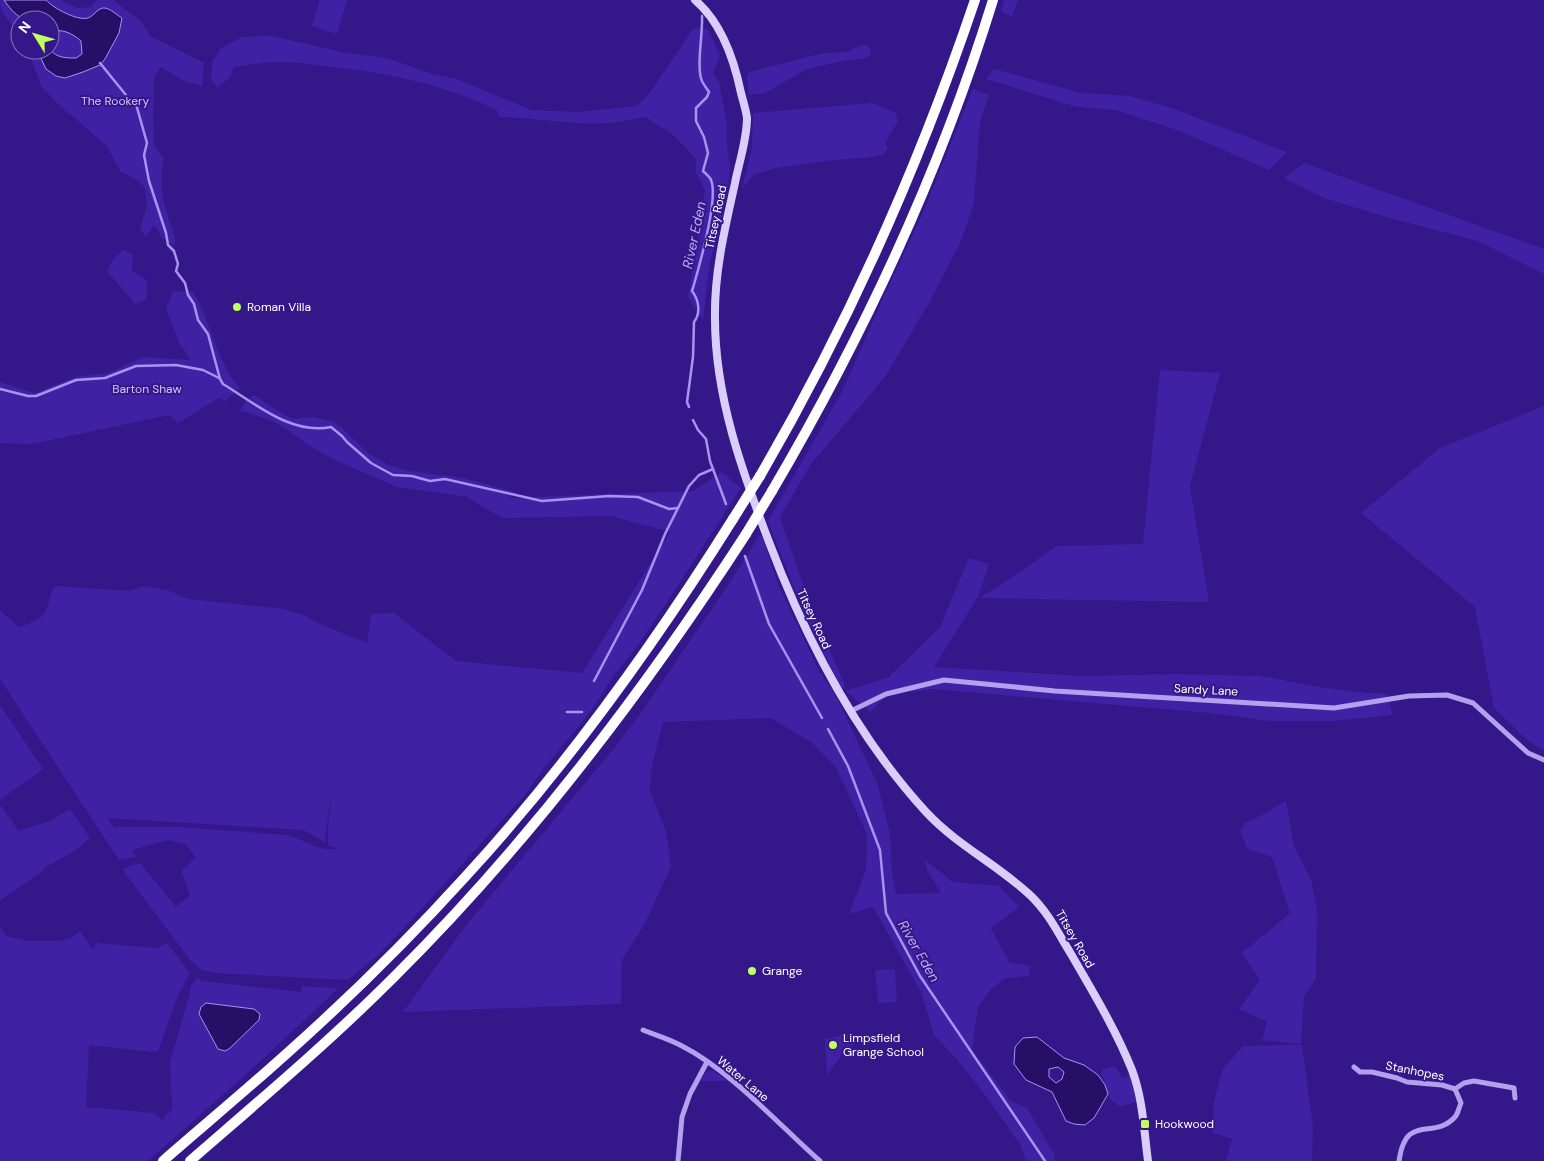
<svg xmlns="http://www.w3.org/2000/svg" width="1544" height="1161" font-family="'DM Sans',sans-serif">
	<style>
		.green { fill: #3f21a3; fill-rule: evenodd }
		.water { fill: #260f67; stroke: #a793f0; fill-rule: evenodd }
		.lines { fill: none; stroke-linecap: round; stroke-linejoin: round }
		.stream { stroke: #a793f0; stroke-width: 2.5 }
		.street { stroke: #b2a1ee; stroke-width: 5 }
		.secondary { stroke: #d9cefa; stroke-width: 8 }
		.highway { stroke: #fff; stroke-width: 10 }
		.highway-bridge { stroke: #fff; stroke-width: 10 }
		.poi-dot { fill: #c0ff5d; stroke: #341889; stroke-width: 2 }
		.labels { text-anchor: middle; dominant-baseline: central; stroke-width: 4; stroke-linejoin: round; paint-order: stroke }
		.park-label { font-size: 12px; fill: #d2c6fa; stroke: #341889 }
		.street-label { font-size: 12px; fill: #fff; stroke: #341889 }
		.poi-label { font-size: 12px; fill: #fff; stroke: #341889; text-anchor: start }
		.water-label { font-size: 14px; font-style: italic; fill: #bdacf5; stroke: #341889 }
	</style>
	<rect width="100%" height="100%" fill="#341889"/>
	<g class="green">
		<path d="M0,0H61L77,8L91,7L97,0H113L142,22L150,36L204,63L202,86L186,82L161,67L154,77L153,120L154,146L164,158C159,183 162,196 169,220C172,229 176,236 175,246L161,237L156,227L153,226L146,237L140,229L147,205L145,188L134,178L120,171L107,146L56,102L41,86L28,50H50V20H20V33C10,23 0,14 0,0Z"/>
		<path d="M320,0H347L337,34L312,26Z"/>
		<path d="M1004,0H1018L1012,17L1001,11Z"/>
		<path d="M700,27L708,30L720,55L713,73L719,82L722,98L727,124V146L730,165L728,191L710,262L703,321L688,297L700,229L705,190L696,173V159L671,133L645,117C636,118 626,121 617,122C579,127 538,117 499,117L497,110C445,85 390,73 332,67C315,65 297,62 279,62C264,62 249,65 234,67L229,78L217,88L211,78L212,62L221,48L242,37L271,36L347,53L387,58L432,74L457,79L531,110L578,112L637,106L649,94L693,29Z"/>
		<path d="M860,45H867L871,49L870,55L864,59L847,60L807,69L765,93L749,95L747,77L749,72L824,53L848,52Z"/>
		<path d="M994,69L1081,93L1130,96L1174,109L1287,152L1269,170L1180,131L1116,110L1077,107L986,79Z"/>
		<path d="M973,89L989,95L980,121L974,203L961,241L929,303L885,377L811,464L780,517L810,605L845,685L842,691L804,613L768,521L842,392L884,296L921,217Z"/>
		<path d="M872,103L896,113L898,122L888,137L886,144L888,148L884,154L875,157L834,160L775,168L753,175L742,189L752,147L753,113Z"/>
		<path d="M1304,163L1544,249V274L1478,241L1386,217L1324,198L1284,178Z"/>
		<path d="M124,250L133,254L132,270L147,281L146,300L135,304L107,271L114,258Z"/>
		<path d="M173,291L193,292C211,320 217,364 240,388L225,401L219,398L178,423L169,415L32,444L0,443V382L34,393L76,377L108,373L144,357L190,360L179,342L166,309Z"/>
		<path d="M1160,370L1220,373L1190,486L1209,602L979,598L999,586L1057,546L1143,544Z"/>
		<path d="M254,395L276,410L293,419L313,417L331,421L341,427L368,453L388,465L409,471L463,478L518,493L508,498L694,491L722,472L741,488L665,605L636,648L614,675L591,711L541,772L525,795L403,929L378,955L348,980L216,973L202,970L191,961L122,869L140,863L176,907L190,895L181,871L196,857L185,844L168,840L132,850L136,857L119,860L0,679V610L19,627C32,623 44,619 48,605C50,598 51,592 55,586L129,591L144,586L170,591L188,599L284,609L303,615L320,624L367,643L371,614L394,613L456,661L582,673L670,532L611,516L502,518L466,497H469L397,487L335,460L308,445L287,429L272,421L240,410L245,402ZM331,797C331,814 325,830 329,846L339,848C320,854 304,838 285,835L180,827H114L107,818L303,830L327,843L325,837Z"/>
		<path d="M1544,406V751L1527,740L1494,708L1475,607L1361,513L1440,448Z"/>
		<path d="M759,536H762L778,584L818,669L837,698L877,783L890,833L892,873L896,894L941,893L928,872L924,859L953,882L999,886L1019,907L991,928L1009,962L1030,966L1029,976L1005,978L991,989L978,1007L972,1050L1011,1101L1027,1108L1054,1154L1055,1161H1026L1021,1146L991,1103L962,1065L934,1035L921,992L873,907L849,914L866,870L867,834L836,768L812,743L771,718L663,722L653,761L649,788L666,832L671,867L644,925L622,960L621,1004L403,1012L467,924L616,746L643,710L730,582Z"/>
		<path d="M969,558L989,564L978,597L934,667L1082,676L1176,674L1260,676L1319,687L1357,692L1387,694L1393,715L1333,721H1269L1210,713L932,689L888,695L870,712L846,691L889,677L940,627Z"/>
		<path d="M0,705L43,769L0,800Z"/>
		<path d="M1286,801L1294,846L1311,880L1317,909L1316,978L1304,997L1301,1044L1262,1040L1267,1022L1239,1009L1260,980L1242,953L1290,913L1272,857L1248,849L1240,832L1245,823L1264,814Z"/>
		<path d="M0,805L19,831L50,821L70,809L90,838L73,852L42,869L44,870L0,901Z"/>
		<path d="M0,926L6,936L28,941H56L70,939L80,931L93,950L96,943L156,948L167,943L190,973L178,995L158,1051L153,1052L89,1045L86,1107L154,1113L162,1120L172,1109L170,1062L190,993V988L197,977L202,981L301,992L302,986L339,988L243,1077L148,1161H0Z"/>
		<path d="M895,969L897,1002L878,1003L875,970Z"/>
		<path d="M854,1033L859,1040L842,1054L827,1075L825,1039Z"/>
		<path d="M1302,1045L1313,1128L1312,1161H1226L1232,1139L1213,1133L1214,1103L1222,1070L1243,1046Z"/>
		<path d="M1115,1066L1123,1079L1131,1074L1136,1102L1120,1107L1110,1099L1101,1073L1103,1069Z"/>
		<path d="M707,1071H714L727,1081H701Z"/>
	</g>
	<g class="water">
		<path d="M4,0H46C53,8 77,21 88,18C94,16 98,7 105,8C111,9 117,15 122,18L119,33L105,59L100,65L83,72L65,78L56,76L46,69L37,50L50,49C56,58 66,58 76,58L82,54L81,41C72,33 63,29 50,31V20C25,20 19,22 4,0Z"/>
		<path d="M206,1003L254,1009L260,1014L259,1020L229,1049L225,1051L218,1049L199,1014L201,1007Z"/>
		<path d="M1037,1037L1064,1058L1084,1065L1098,1075L1105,1085L1108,1094L1094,1118L1085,1125L1074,1124L1066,1121L1052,1092L1026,1080L1014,1064L1015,1047L1023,1038ZM1058,1067L1064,1072L1062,1079L1056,1083L1049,1077V1069Z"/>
	</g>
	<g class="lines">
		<g class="stream">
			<path d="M100,63L130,100L136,104L147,143L144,155L149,181L166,233L168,245L174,251L178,264L176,271L185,283L188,295L194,304L198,320L208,334L220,379L223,384C256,404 291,435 331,427L342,436L347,442L371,463L393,475L412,476L430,481L445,479L542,501L609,496L638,497L669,509L678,508"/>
			<path d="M0,389L28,396H36L76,380L105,378L136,366L176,365L203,370L219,378"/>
			<path d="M689,407L687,402L693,357L694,322C701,313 699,300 692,291L693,288C699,267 719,199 711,180C710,177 706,174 703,171L708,153L704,137L696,121V108L707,97L709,92C707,89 704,85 702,81C696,68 703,33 702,16"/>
			<path d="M693,420L698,430L706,439L710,461L726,504"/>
			<path d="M745,556L769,624L822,718"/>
			<path d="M594,681L642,590L665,534L689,486L699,475L713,469"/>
			<path d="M567,712H582"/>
			<path d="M828,729L848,766L880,850L886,913L920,976L1045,1161"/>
		</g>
		<g class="street">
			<path d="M851,711L886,694L944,680L1055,691L1334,708L1409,696L1447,695L1473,703L1528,753L1544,760"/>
			<path d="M643,1030C655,1035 669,1039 682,1046C731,1071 778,1124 820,1161"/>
			<path d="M1354,1067L1360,1072H1372L1397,1078L1407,1082L1442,1085L1455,1089L1461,1103C1459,1107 1458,1114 1455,1117C1433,1141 1406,1112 1399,1161"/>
			<path d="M1455,1089L1464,1083L1474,1081L1514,1088L1515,1098"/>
			<path d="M678,1161L682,1117L690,1094L707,1062"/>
		</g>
		<path class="secondary" d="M695,0C722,23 734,59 741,93C743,101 746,110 747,118C747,140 739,162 735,183C725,228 714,273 715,319C715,396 742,471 769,542C806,640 855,735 927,813C957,845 998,865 1030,895C1048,912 1058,933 1071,954C1093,992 1116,1030 1132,1070C1143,1099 1144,1131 1148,1161"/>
		<g class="highway">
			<path d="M760,476C848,325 919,166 975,0"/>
			<path d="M772,491C862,338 941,169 993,0"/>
			<path d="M163,1161C203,1126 244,1092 284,1056C348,999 409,939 466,876C567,766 654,645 733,519"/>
			<path d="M190,1161C259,1101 329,1042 394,977C528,844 643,693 746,534"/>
		</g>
		<g class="highway-bridge">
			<path d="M733,519L760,476"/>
			<path d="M746,534L772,491"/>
		</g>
	</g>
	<g class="poi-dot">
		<circle cx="237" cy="307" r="5"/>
		<circle cx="752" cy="971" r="5"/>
		<circle cx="833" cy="1045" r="5"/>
		<rect x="1140" y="1119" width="10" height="10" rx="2.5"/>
	</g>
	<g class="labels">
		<g class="park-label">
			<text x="115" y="101">The Rookery</text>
			<text x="147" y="389">Barton Shaw</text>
		</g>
		<g class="street-label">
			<text transform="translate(716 217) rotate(-78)">Titsey Road</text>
			<text transform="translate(814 619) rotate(65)">Titsey Road</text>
			<text transform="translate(1206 690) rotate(3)">Sandy Lane</text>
			<text transform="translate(1075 939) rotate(60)">Titsey Road</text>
			<text transform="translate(1415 1071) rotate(11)">Stanhopes</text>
			<text transform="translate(743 1079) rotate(40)">Water Lane</text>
		</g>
		<g class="poi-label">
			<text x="247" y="307">Roman Villa</text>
			<text x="762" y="971">Grange</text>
			<text x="843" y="1038">Limpsfield<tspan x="843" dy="14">Grange School</tspan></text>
			<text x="1155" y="1124">Hookwood</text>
		</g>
		<g class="water-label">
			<text transform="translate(694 235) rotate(-78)">River Eden</text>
			<text transform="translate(919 951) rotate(60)">River Eden</text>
		</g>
	</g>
	<g transform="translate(35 35) rotate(307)"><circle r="24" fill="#341889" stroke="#8574b8"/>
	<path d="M0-4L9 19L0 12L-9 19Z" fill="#c0ff5d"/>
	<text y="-8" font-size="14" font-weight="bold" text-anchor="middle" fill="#ffffff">N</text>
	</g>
</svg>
